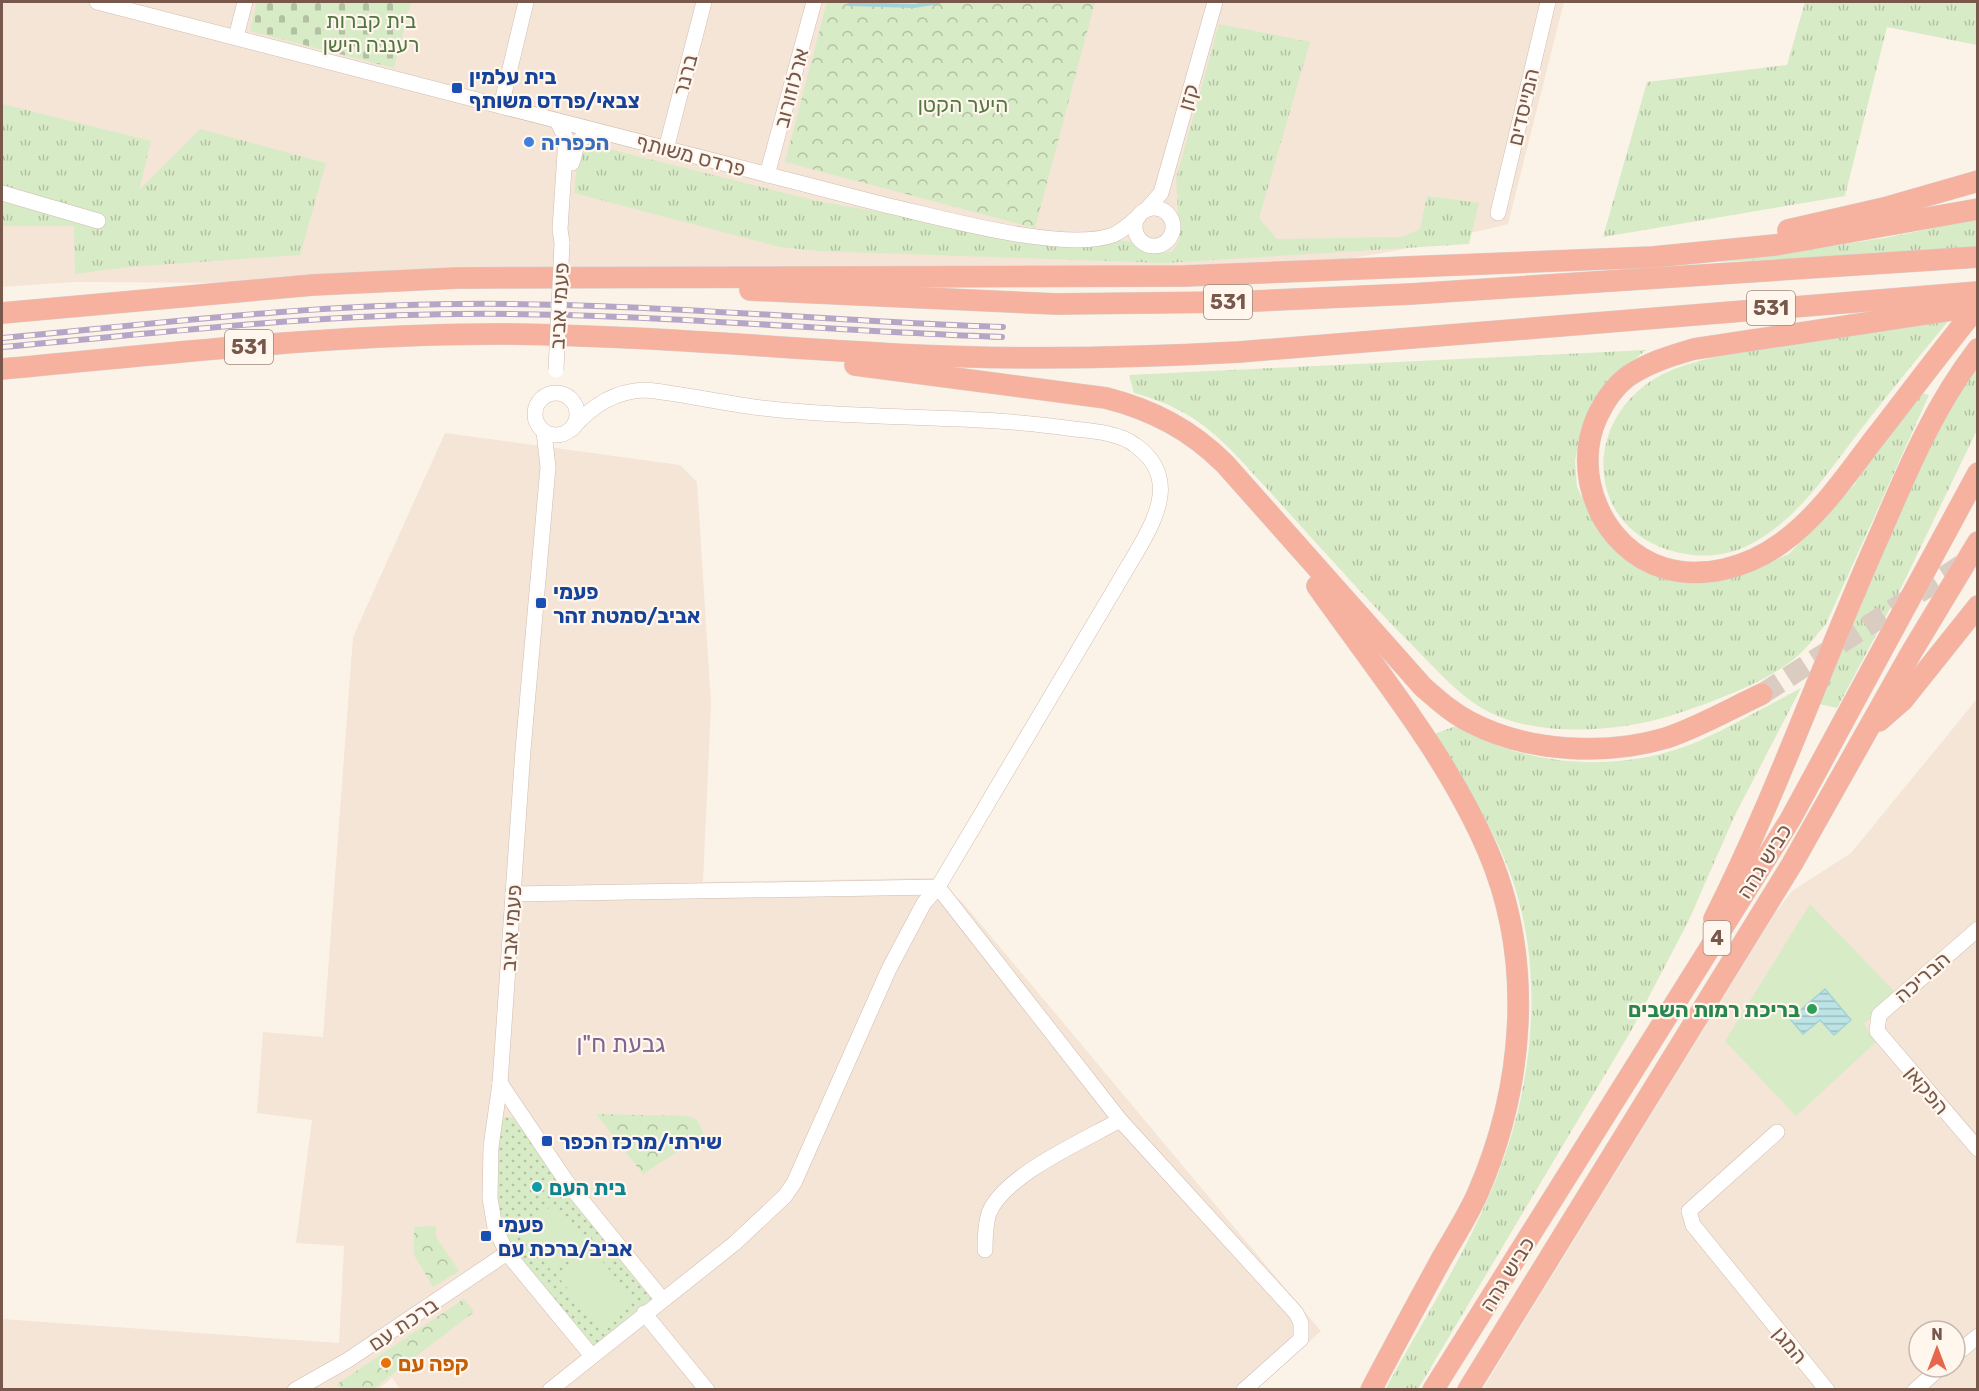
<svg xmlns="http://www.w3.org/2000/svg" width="1979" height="1391" font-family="Rubik,'Noto Sans Hebrew',sans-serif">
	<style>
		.residential { fill: #f4e5d6; fill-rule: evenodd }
		.grass { fill: url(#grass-tufts) }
		.forest { fill: url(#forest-crowns) }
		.cemetery { fill: url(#cemetery-stones) }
		.park { fill: url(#park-dots) }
		.pitch { fill: #d7ebc6 }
		.water { fill: url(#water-rules); stroke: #a2d3d8; stroke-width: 1.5 }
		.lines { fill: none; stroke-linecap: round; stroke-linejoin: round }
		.stream { stroke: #a2d3d8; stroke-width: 4 }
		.highway-tunnel { stroke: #dbccc1; stroke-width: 21; stroke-dasharray: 21 10; stroke-linecap: butt }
		.minor-casing { stroke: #d1bcb0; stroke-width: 16 }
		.highway-casing { stroke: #d9d0cd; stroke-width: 22 }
		.minor { stroke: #fff; stroke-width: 15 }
		.highway { stroke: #f6b19f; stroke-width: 21 }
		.rail-casing { stroke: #b5a5c7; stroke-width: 6 }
		.rail { stroke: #fff7ee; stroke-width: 4; stroke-dasharray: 11; stroke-linecap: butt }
		.minor-bridge-casing { stroke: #d1bcb0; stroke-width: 16; stroke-linecap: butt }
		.minor-bridge { stroke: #fff; stroke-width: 15 }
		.transit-dot { fill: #1a4fb4; stroke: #fff7ee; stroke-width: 2 }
		.shop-dot { fill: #3f7fe0; stroke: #fff7ee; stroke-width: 2 }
		.leisure-dot { fill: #2e9e5b; stroke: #fff7ee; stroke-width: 2 }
		.culture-dot { fill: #0f9aa8; stroke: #fff7ee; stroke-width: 2 }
		.food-dot { fill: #e8710a; stroke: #fff7ee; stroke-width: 2 }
		.labels { text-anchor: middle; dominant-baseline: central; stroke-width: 4.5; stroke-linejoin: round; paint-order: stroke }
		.shield { fill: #fff7ee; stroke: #a0887c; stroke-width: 1.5 }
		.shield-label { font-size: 20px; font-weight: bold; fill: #77584b }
		.park-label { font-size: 21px; fill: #537741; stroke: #fff7ee }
		.street-label { font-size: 21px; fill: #77584b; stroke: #fff7ee }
		.transit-label { font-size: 21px; font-weight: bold; fill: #164399; stroke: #fff7ee; text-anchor: start }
		.shop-label { font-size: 21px; font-weight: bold; fill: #366cbe; stroke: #fff7ee; text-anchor: start }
		.leisure-label { font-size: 21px; font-weight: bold; fill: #27864d; stroke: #fff7ee; text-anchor: end }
		.culture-label { font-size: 21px; font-weight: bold; fill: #0d838f; stroke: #fff7ee; text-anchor: start }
		.food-label { font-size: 21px; font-weight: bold; fill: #c56008; stroke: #fff7ee; text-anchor: start }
		.quarter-label { font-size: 24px; fill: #806493; stroke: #fff7ee }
	</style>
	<defs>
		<pattern id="grass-tufts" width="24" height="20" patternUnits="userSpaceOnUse" patternTransform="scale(1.5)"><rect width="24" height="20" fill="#d7ebc6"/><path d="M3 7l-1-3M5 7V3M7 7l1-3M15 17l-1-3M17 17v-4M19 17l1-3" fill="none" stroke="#b3c1a3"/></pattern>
		<pattern id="forest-crowns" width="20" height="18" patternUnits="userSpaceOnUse" patternTransform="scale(1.5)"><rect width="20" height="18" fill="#d7ebc6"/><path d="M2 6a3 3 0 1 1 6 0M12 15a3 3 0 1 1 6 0" fill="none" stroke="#b3c1a3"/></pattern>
		<pattern id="cemetery-stones" width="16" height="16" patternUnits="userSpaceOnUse" patternTransform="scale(1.5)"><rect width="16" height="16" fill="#d7ebc6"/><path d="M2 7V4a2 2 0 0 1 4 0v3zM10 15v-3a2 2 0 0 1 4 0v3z" fill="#b3c1a3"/></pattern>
		<pattern id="park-dots" width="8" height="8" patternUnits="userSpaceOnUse" patternTransform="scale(1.5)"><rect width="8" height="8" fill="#d7ebc6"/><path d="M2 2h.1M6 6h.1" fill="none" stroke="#b3c1a3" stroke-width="1.8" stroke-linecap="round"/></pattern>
		<pattern id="water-rules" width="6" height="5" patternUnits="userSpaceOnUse" patternTransform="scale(1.5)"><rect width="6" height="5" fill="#bce3e6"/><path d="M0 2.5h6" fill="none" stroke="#9ebbbc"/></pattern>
	</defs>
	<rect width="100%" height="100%" fill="#fcf3e8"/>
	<g class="residential">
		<path d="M2,2H1564L1508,224L1400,250L1275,271L1094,287L74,282L2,287Z"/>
		<path d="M445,433L680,465L697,482L711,703L703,882L935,878L963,903L1321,1331L1256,1390H401L392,1378L377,1390H2V1319L339,1343L344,1246L296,1243L312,1120L257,1113L263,1032L323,1037L353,637Z"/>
		<path d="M1977,699V1389L1482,1390L1775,913L1792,891L1851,853ZM1919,1331H1955V1367H1919Z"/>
	</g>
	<g class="grass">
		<path d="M1805,2H1977V45L1887,27L1845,196L1603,237L1647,82L1787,65Z"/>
		<path d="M1219,24L1310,42L1259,218L1277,239L1402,237L1420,229L1427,196L1479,203L1469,244L1165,263L819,251L780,247L574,193L578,155L584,144H589L817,201L1061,244L1114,239L1135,243L1150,253L1172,252L1180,240L1176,179Z"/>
		<path d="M2,104L151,141L139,190L200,129L326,163L300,255L128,267L75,274L74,226H2Z"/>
		<path d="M1977,219V248L1880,255L1719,262L1885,238Z"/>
		<path d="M1950,319C1923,352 1895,385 1869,419C1834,463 1801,518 1751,544C1728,556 1704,558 1680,553C1583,532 1579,417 1663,374C1694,359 1730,354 1764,348C1826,337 1888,328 1950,319Z"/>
		<path d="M1646,350L1614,376L1594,402L1581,431L1575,461L1577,487L1598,530L1617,551L1641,568L1763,565L1789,554L1855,484L1914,391L1929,395L1826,624C1818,633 1811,643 1802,652C1772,681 1712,702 1673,715C1620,732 1537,738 1487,711C1459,696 1437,670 1415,648C1365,598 1318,545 1270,492C1225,443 1201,411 1134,393L1129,375Z"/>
		<path d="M1977,361V430L1901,588L1837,708L1819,704L1882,554L1938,429Z"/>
		<path d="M1801,688L1735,815L1688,922L1631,1031L1418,1389L1385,1390C1421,1323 1463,1259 1492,1189C1533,1093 1547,973 1510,873C1491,823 1463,779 1434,734L1456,726C1528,768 1622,774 1699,741C1734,725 1767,706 1801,688Z"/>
	</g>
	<g class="forest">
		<path d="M827,2H1095L1035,228L785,162Z"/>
		<path d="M596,1114L688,1116L697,1120L704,1134L643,1174Z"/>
		<path d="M436,1226V1237L459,1271L433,1287L414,1255V1227Z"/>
		<path d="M464,1299L474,1312L373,1389H341L337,1384Z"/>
	</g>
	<path class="cemetery" d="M257,2H411L394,68L250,31Z"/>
	<path class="park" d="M505,1117L513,1118L652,1298L591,1348C565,1315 507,1256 498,1216C492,1186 497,1153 499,1123Z"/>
	<g class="pitch">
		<path d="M1810,904L1897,994L1864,1024L1876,1042L1796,1116L1725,1041Z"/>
		<path d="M554,1204L588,1245L553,1273L520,1232Z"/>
		<path d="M593,1250L634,1300L600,1328L559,1278Z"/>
	</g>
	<path class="water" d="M1825,989L1851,1020L1834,1035L1820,1020L1803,1034L1790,1019Z"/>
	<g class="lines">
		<path class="stream" d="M850,4L914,6L939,2"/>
		<path class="highway-tunnel" d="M1762,694L1968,561"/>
		<defs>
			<g id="minor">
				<path d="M97,2L885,205C939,217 1063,253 1113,235C1123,231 1131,223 1139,216"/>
				<path d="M236,37L245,2"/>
				<path d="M501,106L526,2"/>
				<path d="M557,121L566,138L560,229L562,243"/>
				<path d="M666,149L704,2"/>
				<path d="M572,163L578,141L595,131"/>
				<path d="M767,175L814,2"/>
				<path d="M2,193L98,221"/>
				<circle cx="1154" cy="227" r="19"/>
				<path d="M1146,210L1161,193L1215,2"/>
				<path d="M1498,213L1548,2"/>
				<circle cx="556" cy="414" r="21"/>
				<path d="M544,432L548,467L523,750L500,1083L491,1147L490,1198L495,1228L507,1253L592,1356"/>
				<path d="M938,887L1120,1120L1296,1313L1301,1323V1339L1244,1390"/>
				<path d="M513,894L938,887"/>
				<path d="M1978,929L1879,1015L1877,1031L1978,1149"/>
				<path d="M500,1083L566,1181L662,1299"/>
				<path d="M1777,1132L1689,1211L1693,1225L1827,1390"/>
				<path d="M985,1250C985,1238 985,1225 989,1213C1004,1175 1085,1140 1120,1120"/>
				<path d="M644,1313L707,1390"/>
				<path d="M1955,1355L1978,1336"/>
				<path d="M295,1390L348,1360L507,1253"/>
				<path d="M550,1390L735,1243L785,1196L794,1183L889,969L924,903L938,887L1136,553C1157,517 1179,476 1135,445C1120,433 1093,431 1074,429C974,414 871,420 771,409C729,405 687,394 645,390C615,391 591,406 572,429"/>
				<path d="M1915,1390L1941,1367"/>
			</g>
			<g id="highway">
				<path d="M1788,230L1884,208L1978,181"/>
				<path d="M750,290L1056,304L1232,302L1411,294L1978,257"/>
				<path d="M1978,306L1694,349C1670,356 1647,363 1627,377C1614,387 1604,402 1597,417C1571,474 1602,549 1664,568C1703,580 1748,567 1780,544C1817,518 1844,479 1871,443C1907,397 1941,351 1978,306"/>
				<path d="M2,313L313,285L457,278L1184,276L1653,257L1775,245L1978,209"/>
				<path d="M855,365L1106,398C1153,410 1191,430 1225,464L1423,687C1438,700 1452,713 1470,722C1527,752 1605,756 1666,738C1699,727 1730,709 1762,694"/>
				<path d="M2,369C167,354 332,334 498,334C637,335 776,348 915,355C1023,360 1131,358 1239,352L1978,292"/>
				<path d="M1317,586C1377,671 1447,755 1488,851C1535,961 1524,1088 1477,1195C1467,1217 1454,1237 1442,1258C1418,1302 1394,1346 1371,1390"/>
				<path d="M1879,721L1903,700L1978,606"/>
				<path d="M1714,919C1777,794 1823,661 1880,534C1908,469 1934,406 1978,349"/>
				<path d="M1433,1390L1790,820L1978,473"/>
				<path d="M1468,1390L1792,864L1911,653L1978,542"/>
			</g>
		</defs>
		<use href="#minor" class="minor-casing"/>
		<use href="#highway" class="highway-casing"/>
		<use href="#minor" class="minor"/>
		<use href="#highway" class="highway"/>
		<defs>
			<g id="rail">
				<path d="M2,338C153,324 306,305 459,304C640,302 821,321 1003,327"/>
				<path d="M2,347C153,334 306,315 459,314C640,312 821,331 1002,337"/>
			</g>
		</defs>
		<use href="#rail" class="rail-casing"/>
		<use href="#rail" class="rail"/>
		<defs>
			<path id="minor-bridge" d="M556,370L562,243"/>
		</defs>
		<use href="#minor-bridge" class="minor-bridge-casing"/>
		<use href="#minor-bridge" class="minor-bridge"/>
	</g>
	<g class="transit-dot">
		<rect x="451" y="82" width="12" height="12" rx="3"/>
		<rect x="535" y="597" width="12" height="12" rx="3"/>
		<rect x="541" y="1135" width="12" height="12" rx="3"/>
		<rect x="480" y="1230" width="12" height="12" rx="3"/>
	</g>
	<circle class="shop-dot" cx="529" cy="142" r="6"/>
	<circle class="leisure-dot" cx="1812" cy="1009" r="6"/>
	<circle class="culture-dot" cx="537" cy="1187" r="6"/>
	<circle class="food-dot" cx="386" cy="1363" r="6"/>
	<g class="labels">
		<g class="shield">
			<rect x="1204" y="285" width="48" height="34" rx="4.5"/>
			<rect x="1747" y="291" width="48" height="34" rx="4.5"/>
			<rect x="225" y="330" width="48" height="34" rx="4.5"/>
			<rect x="1703.5" y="921" width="27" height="34" rx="4.5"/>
		</g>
		<g class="shield-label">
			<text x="1228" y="302">531</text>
			<text x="1771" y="308">531</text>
			<text x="249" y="347">531</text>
			<text x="1717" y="938">4</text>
		</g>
		<g class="park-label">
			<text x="371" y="20">בית קברות<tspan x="371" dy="24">רעננה הישן</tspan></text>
			<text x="963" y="104">היער הקטן</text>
		</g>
		<g class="street-label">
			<text transform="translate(685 75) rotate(-75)">ברנר</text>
			<text transform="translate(791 88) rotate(-75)">ארלוזורוב</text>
			<text transform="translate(1188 97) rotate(-74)">קזן</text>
			<text transform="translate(1523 107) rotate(-77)">המייסדים</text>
			<text transform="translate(691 155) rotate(15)">פרדס משותף</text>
			<text transform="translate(559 306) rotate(-87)">פעמי אביב</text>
			<text transform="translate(1764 861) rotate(-58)">כביש גהה</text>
			<text transform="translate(511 928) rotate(-86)">פעמי אביב</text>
			<text transform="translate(1922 977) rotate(-41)">הבריכה</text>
			<text transform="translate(1927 1090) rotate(50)">הפקאן</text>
			<text transform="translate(1507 1274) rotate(-58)">כביש גהה</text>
			<text transform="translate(403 1324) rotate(-34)">ברכת עם</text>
			<text transform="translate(1790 1345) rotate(50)">המגן</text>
		</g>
		<g class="transit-label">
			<text x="469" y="76">בית עלמין<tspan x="469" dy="24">צבאי/פרדס משותף</tspan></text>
			<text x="553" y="591">פעמי<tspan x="553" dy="24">אביב/סמטת זהר</tspan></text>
			<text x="559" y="1141">שירתי/מרכז הכפר</text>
			<text x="498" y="1224">פעמי<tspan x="498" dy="24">אביב/ברכת עם</tspan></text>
		</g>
		<g class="shop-label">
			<text x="541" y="142">הכפריה</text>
		</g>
		<g class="leisure-label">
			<text x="1800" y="1009">בריכת רמות השבים</text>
		</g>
		<g class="culture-label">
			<text x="549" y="1187">בית העם</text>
		</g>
		<g class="food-label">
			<text x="398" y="1363">קפה עם</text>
		</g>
		<g class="quarter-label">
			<text x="621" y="1044">גבעת ח"ן</text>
		</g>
	</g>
	<rect width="1979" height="1391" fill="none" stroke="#77584b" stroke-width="6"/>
	<g transform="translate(1937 1349)"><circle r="28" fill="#fff7ee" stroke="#c9b7ad" stroke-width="1.5"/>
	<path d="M0-4.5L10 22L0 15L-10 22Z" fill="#e5674e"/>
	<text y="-9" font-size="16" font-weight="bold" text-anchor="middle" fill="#77584b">N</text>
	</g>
</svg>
